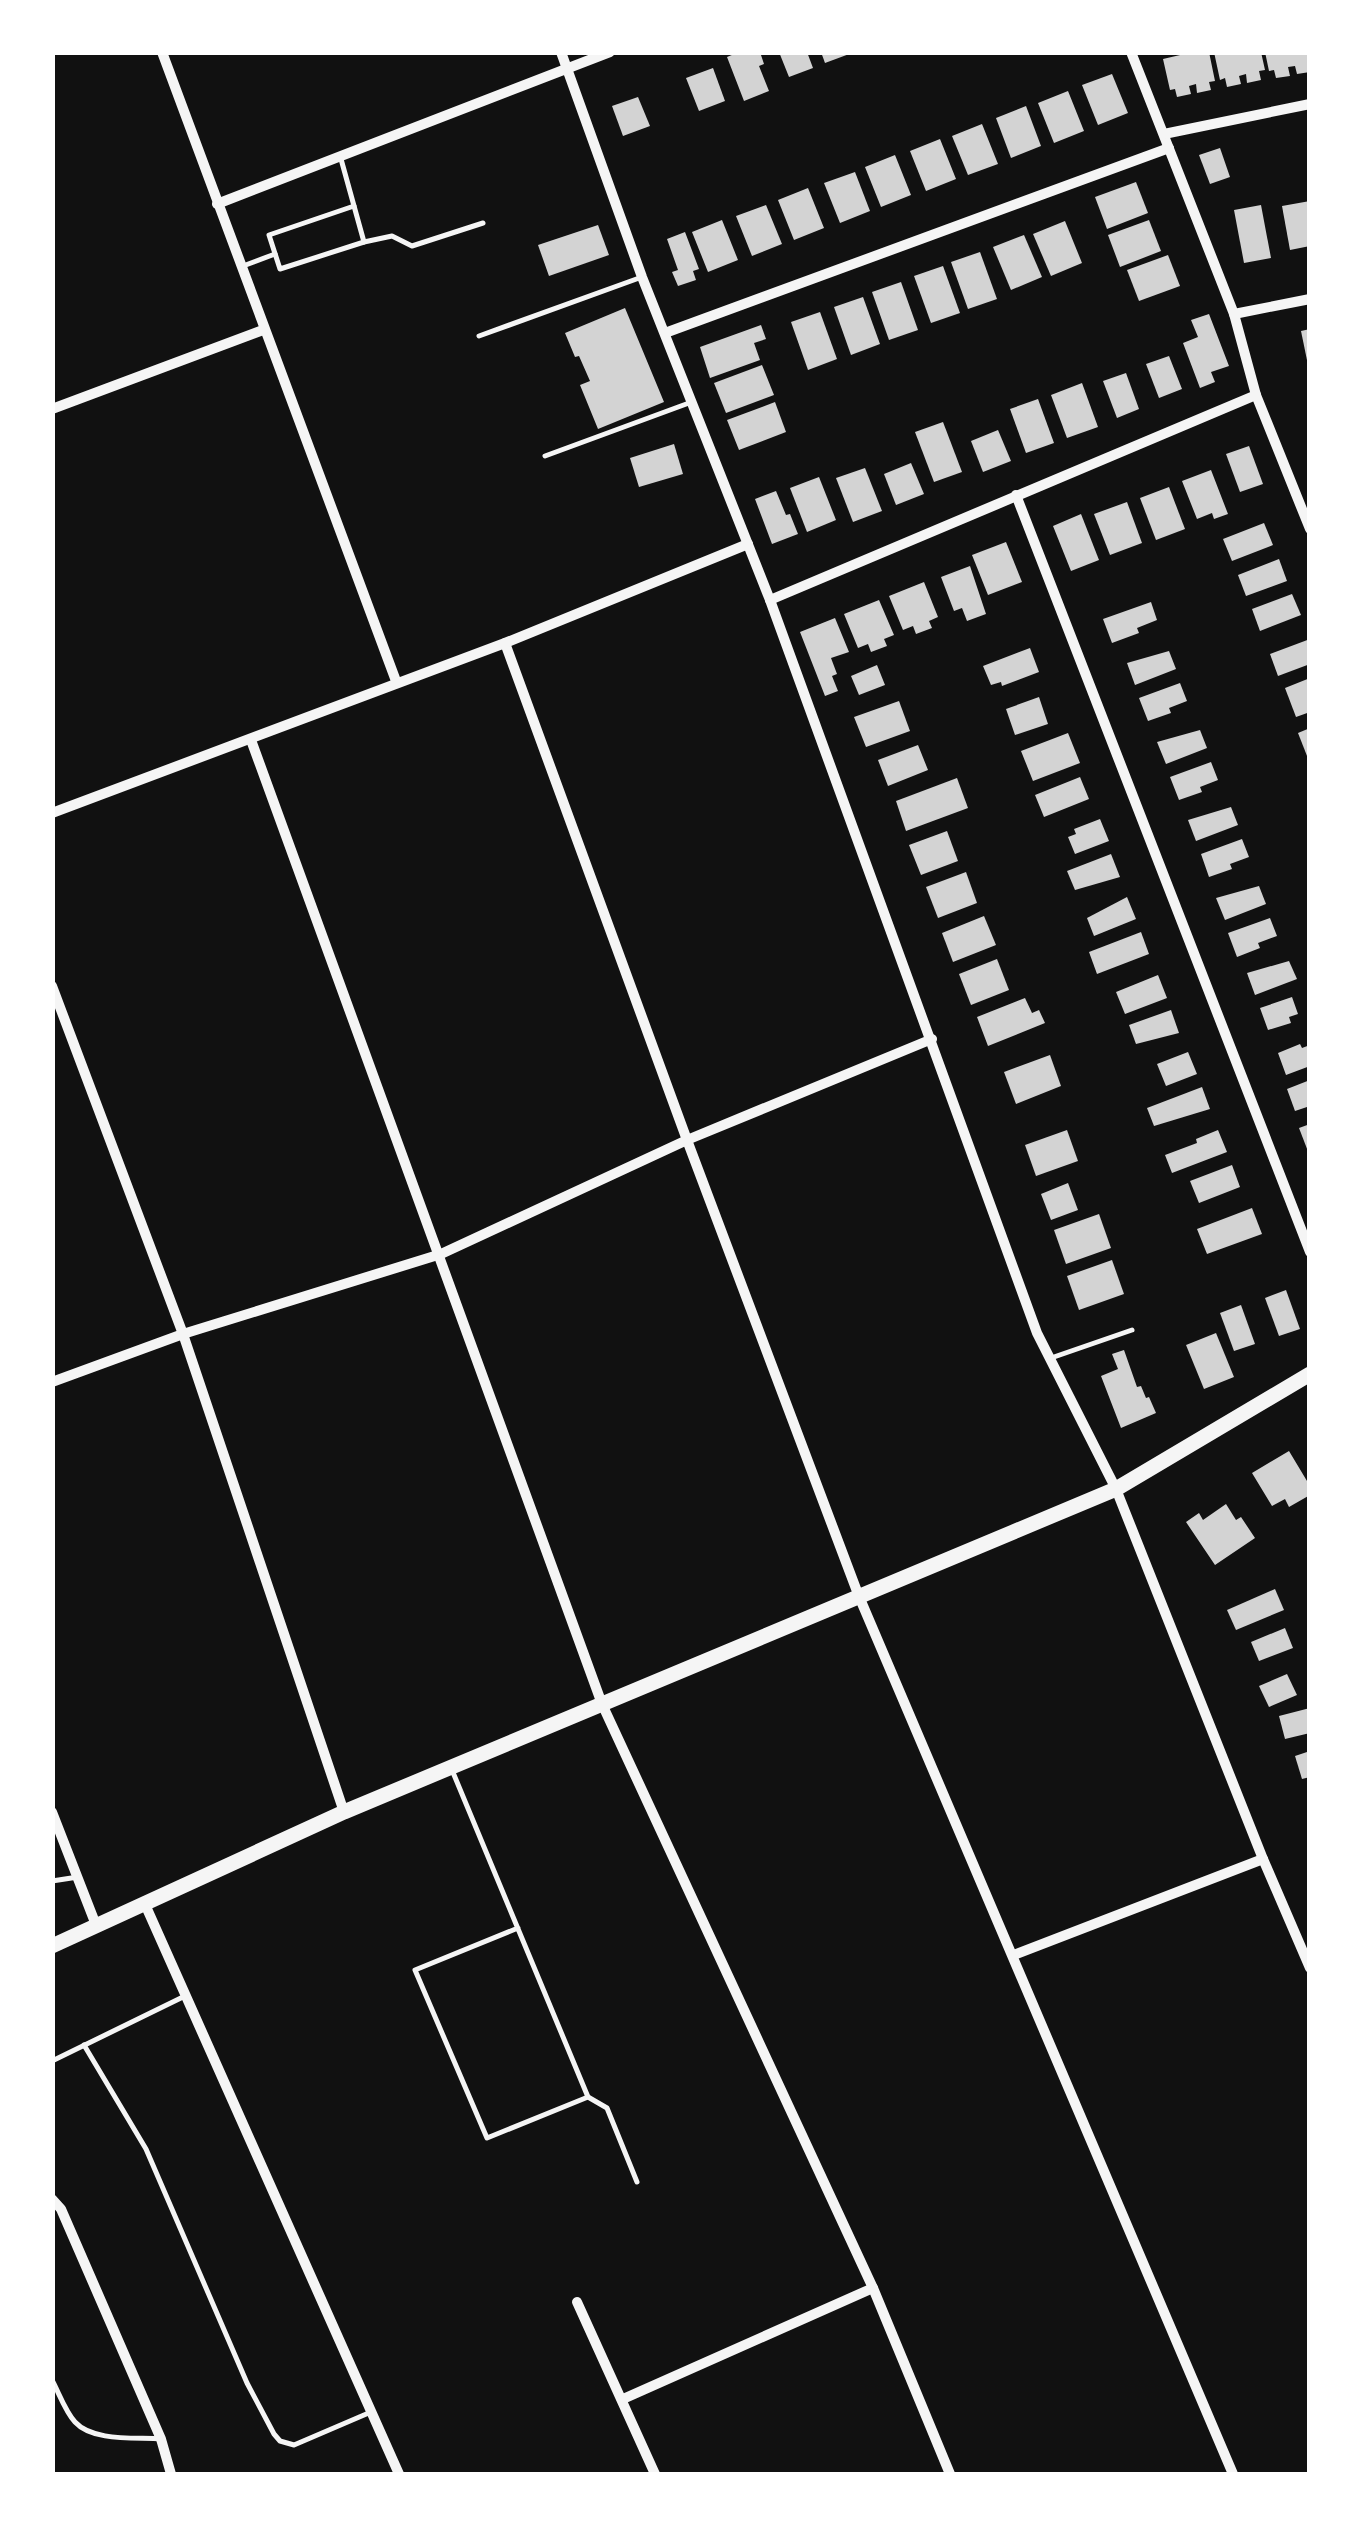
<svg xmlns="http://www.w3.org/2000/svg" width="1362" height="2527" font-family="'Public Sans',sans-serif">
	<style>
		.building { fill: #d3d3d3 }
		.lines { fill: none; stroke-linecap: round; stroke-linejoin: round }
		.service { stroke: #f5f5f5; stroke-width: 5 }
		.minor { stroke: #f5f5f5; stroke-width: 10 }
		.secondary { stroke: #f5f5f5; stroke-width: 15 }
	</style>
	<rect width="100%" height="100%" fill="#111"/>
	<g class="building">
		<path d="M739,52H760L764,64L759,66L769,91L744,101L727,57Z"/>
		<path d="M779,52H807L813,68L789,77Z"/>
		<path d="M821,52H852V53L825,63Z"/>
		<path d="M1193,52H1209L1215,81L1209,82L1211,90L1197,93L1196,84L1189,86L1191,94L1177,97L1175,89L1170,90L1163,59Z"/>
		<path d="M1214,52H1261L1265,70L1259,71L1261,80L1247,83L1246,74L1239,76L1241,84L1227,87L1225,78L1220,80Z"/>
		<path d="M1265,52H1310V72L1297,74L1295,66L1288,67L1290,76L1276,78L1274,70L1269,71Z"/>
		<path d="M713,68L725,101L699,111L686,78Z"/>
		<path d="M1112,74L1128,113L1098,125L1082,85Z"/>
		<path d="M1068,91L1084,131L1054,143L1038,103Z"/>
		<path d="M638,97L650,126L623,136L612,106Z"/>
		<path d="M1026,106L1041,146L1011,158L996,118Z"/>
		<path d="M982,124L998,164L968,175L952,136Z"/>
		<path d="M940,139L956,179L926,191L910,151Z"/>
		<path d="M1220,148L1230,177L1210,184L1199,155Z"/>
		<path d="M895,155L911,195L881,207L865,167Z"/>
		<path d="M855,172L870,211L840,223L824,183Z"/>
		<path d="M1136,182L1148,213L1107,229L1095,197Z"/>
		<path d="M808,188L824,228L794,240L778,200Z"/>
		<path d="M1310,201V246L1290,250L1282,206Z"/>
		<path d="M766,205L782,244L752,256L736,216Z"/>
		<path d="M1261,205L1271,258L1244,263L1234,210Z"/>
		<path d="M722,220L738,260L708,272L692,232Z"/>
		<path d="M1149,220L1161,251L1120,267L1108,235Z"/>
		<path d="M1065,221L1082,263L1051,276L1033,234Z"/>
		<path d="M598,225L609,255L549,276L538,245Z"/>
		<path d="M685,232L699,269L693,271L696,280L678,286L672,272L678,270L667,239Z"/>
		<path d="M1024,235L1042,277L1011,290L993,247Z"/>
		<path d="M980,252L997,299L968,309L951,262Z"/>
		<path d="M1168,255L1180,286L1139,301L1127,270Z"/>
		<path d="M943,266L960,313L931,323L914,276Z"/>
		<path d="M901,282L918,330L889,340L872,292Z"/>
		<path d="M863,297L880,344L851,355L834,307Z"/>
		<path d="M625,308L664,402L598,429L580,385L590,381L579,356L575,357L565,333Z"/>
		<path d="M820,312L837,359L808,370L791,322Z"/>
		<path d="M1209,314L1229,366L1211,372L1215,382L1200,388L1183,343L1198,337L1191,320Z"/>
		<path d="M761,325L766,339L754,343L760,360L710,378L700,347Z"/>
		<path d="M1310,329V365H1308L1301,331Z"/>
		<path d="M1169,356L1182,389L1159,398L1146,364Z"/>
		<path d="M762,365L774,395L726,413L714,383Z"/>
		<path d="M1126,373L1139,409L1117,418L1103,381Z"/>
		<path d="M1082,383L1098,427L1067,438L1051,395Z"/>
		<path d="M1038,399L1054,443L1026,453L1010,409Z"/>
		<path d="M775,402L786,432L739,450L727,420Z"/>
		<path d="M943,422L962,472L934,482L915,432Z"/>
		<path d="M998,430L1011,461L983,472L971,441Z"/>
		<path d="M674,444L683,474L639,487L630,458Z"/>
		<path d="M1249,446L1263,484L1240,492L1226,454Z"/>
		<path d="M911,463L924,494L896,505L884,474Z"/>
		<path d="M865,468L882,511L853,522L836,478Z"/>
		<path d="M1211,470L1228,514L1214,519L1212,513L1197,519L1182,481Z"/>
		<path d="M819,477L836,520L807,532L790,488Z"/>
		<path d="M1169,487L1185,529L1156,540L1140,498Z"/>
		<path d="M776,491L786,515L790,514L798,534L772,544L755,499Z"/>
		<path d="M1127,502L1142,543L1110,555L1094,514Z"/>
		<path d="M1081,514L1099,560L1071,571L1053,526Z"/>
		<path d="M1264,523L1273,545L1232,561L1223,539Z"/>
		<path d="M1006,542L1022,582L988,595L972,555Z"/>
		<path d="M1279,559L1287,581L1246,596L1238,575Z"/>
		<path d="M970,566L986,614L967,621L962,608L954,611L941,577Z"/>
		<path d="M924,582L938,617L929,621L932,628L916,634L913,626L903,630L889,596Z"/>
		<path d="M1292,594L1301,615L1260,631L1252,609Z"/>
		<path d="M879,600L894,635L884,639L887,646L871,652L868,644L858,648L844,614Z"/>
		<path d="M1151,602L1157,620L1137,628L1139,633L1112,643L1103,619Z"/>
		<path d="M835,618L849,652L831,658L837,674L832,676L838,691L825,696L800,632Z"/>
		<path d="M1310,639V664L1278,676L1270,654Z"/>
		<path d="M1030,648L1039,672L1002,686L1001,682L991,685L983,666Z"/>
		<path d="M1169,651L1176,669L1135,685L1127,663Z"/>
		<path d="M877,665L885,685L859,695L851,676Z"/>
		<path d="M1310,678V712L1296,717L1285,688Z"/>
		<path d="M1180,683L1187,701L1169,708L1171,713L1148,721L1139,698Z"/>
		<path d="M1039,697L1048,724L1015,735L1006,709Z"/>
		<path d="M899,701L910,731L866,747L854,717Z"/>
		<path d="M1310,728V761H1309L1298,733Z"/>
		<path d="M1200,730L1207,748L1166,764L1157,742Z"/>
		<path d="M1068,733L1080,763L1033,781L1021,751Z"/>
		<path d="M918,745L928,770L888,786L878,760Z"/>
		<path d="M1211,762L1218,780L1200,787L1202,792L1179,800L1170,777Z"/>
		<path d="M1080,777L1089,799L1044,817L1035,795Z"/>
		<path d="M957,778L968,808L906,831L896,801Z"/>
		<path d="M1231,807L1238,825L1196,841L1188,820Z"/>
		<path d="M1100,819L1109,841L1075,854L1068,837L1076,834L1074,829Z"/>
		<path d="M947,831L958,861L921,875L909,845Z"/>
		<path d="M1242,839L1249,857L1230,864L1232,869L1209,877L1201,854Z"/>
		<path d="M1111,854L1120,877L1075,890L1067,871Z"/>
		<path d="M966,872L977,903L938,918L926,887Z"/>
		<path d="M1259,886L1266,904L1225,920L1216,898Z"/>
		<path d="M1127,897L1136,919L1094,936L1087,918Z"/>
		<path d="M984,916L996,945L953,962L942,933Z"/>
		<path d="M1270,918L1277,936L1258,943L1260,948L1237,957L1228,933Z"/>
		<path d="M1141,932L1149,954L1097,974L1089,952Z"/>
		<path d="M997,959L1009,990L971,1005L959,974Z"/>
		<path d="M1289,961L1297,979L1255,995L1247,973Z"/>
		<path d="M1158,975L1167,998L1125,1014L1116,992Z"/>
		<path d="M1292,997L1298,1014L1289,1017L1291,1023L1268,1030L1260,1008Z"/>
		<path d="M1025,998L1032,1013L1039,1010L1045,1023L988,1046L977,1017Z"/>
		<path d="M1171,1010L1179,1033L1136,1044L1129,1025Z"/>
		<path d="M1300,1044L1302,1048L1310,1045V1066L1286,1075L1278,1053Z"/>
		<path d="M1188,1052L1197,1074L1166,1086L1157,1064Z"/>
		<path d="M1050,1055L1061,1086L1016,1104L1004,1072Z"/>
		<path d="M1310,1080V1106L1295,1111L1287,1089Z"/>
		<path d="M1202,1087L1210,1109L1154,1126L1147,1108Z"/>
		<path d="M1310,1124V1154H1309L1299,1128Z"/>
		<path d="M1067,1130L1078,1161L1036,1176L1025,1145Z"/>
		<path d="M1218,1130L1227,1152L1172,1173L1165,1155L1197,1143L1196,1139Z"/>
		<path d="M1232,1165L1240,1187L1199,1203L1190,1181Z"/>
		<path d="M1068,1183L1078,1210L1051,1220L1041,1194Z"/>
		<path d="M1252,1208L1262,1234L1207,1254L1197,1229Z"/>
		<path d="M1099,1214L1111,1248L1066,1264L1054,1230Z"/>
		<path d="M1112,1260L1124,1294L1079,1310L1067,1276Z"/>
		<path d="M1286,1290L1300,1329L1279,1336L1265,1298Z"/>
		<path d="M1241,1305L1255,1344L1234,1351L1220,1313Z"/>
		<path d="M1216,1333L1234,1377L1204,1389L1186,1345Z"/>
		<path d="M1124,1350L1137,1387L1141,1386L1146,1398L1149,1397L1156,1413L1121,1428L1101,1376L1118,1369L1112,1354Z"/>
		<path d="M1289,1451L1310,1486V1495L1289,1507L1285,1499L1272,1506L1252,1473Z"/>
		<path d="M1226,1504L1236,1520L1241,1517L1255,1538L1215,1565L1186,1522L1199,1513L1203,1520Z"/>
		<path d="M1275,1589L1284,1610L1236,1630L1227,1610Z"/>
		<path d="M1285,1628L1293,1648L1259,1661L1251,1642Z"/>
		<path d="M1287,1674L1297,1695L1269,1707L1259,1686Z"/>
		<path d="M1310,1708V1733L1285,1739L1279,1716Z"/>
		<path d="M1310,1751V1777L1302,1779L1295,1756Z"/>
	</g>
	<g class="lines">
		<g class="service">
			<path d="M341,159L364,242L392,236L412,246L483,223"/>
			<path d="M354,206L269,235L280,269L364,242"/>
			<path d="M243,266L275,254"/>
			<path d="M479,336L642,277"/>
			<path d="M545,456L689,403"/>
			<path d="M1051,1358L1132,1330"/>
			<path d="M452,1770L588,2097L487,2138L415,1970L518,1928"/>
			<path d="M52,1881L78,1877"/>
			<path d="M84,2045L146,2149L247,2383L274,2434L280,2441L294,2445L371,2412"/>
			<path d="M52,2061L185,1996"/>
			<path d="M588,2097L607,2108L637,2182"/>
			<path d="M52,2380C59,2393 65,2411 75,2422C93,2442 137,2437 161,2439"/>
		</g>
		<g class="minor">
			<path d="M162,52L396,681"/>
			<path d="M561,52L642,277L770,600L1037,1333L1116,1489L1263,1859L1310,1968"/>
			<path d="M1131,52L1234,314L1256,395L1310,529"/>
			<path d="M1164,134L1310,104"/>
			<path d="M217,204L610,52"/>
			<path d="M1234,314L1310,299"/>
			<path d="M665,333L1169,148"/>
			<path d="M52,409L263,330"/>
			<path d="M1016,495L1310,1252"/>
			<path d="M770,600L1256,395"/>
			<path d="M505,643L687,1140L858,1594L1233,2474"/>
			<path d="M251,740L602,1704L873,2288L950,2474"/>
			<path d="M52,813L505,643L748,544"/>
			<path d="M52,986L183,1334L344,1812"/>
			<path d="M52,1382L183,1334L441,1254L687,1140L932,1039"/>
			<path d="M52,1812L96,1925"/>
			<path d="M144,1902L399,2474"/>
			<path d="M1014,1955L1263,1859"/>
			<path d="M52,2199L61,2209L161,2439L171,2474"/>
			<path d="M577,2302L655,2474"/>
			<path d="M623,2399L873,2288"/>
		</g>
		<path class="secondary" d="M52,1946L344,1812L1116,1489L1310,1374"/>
	</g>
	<rect width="1362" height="2527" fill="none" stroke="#ffffff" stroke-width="110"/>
</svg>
